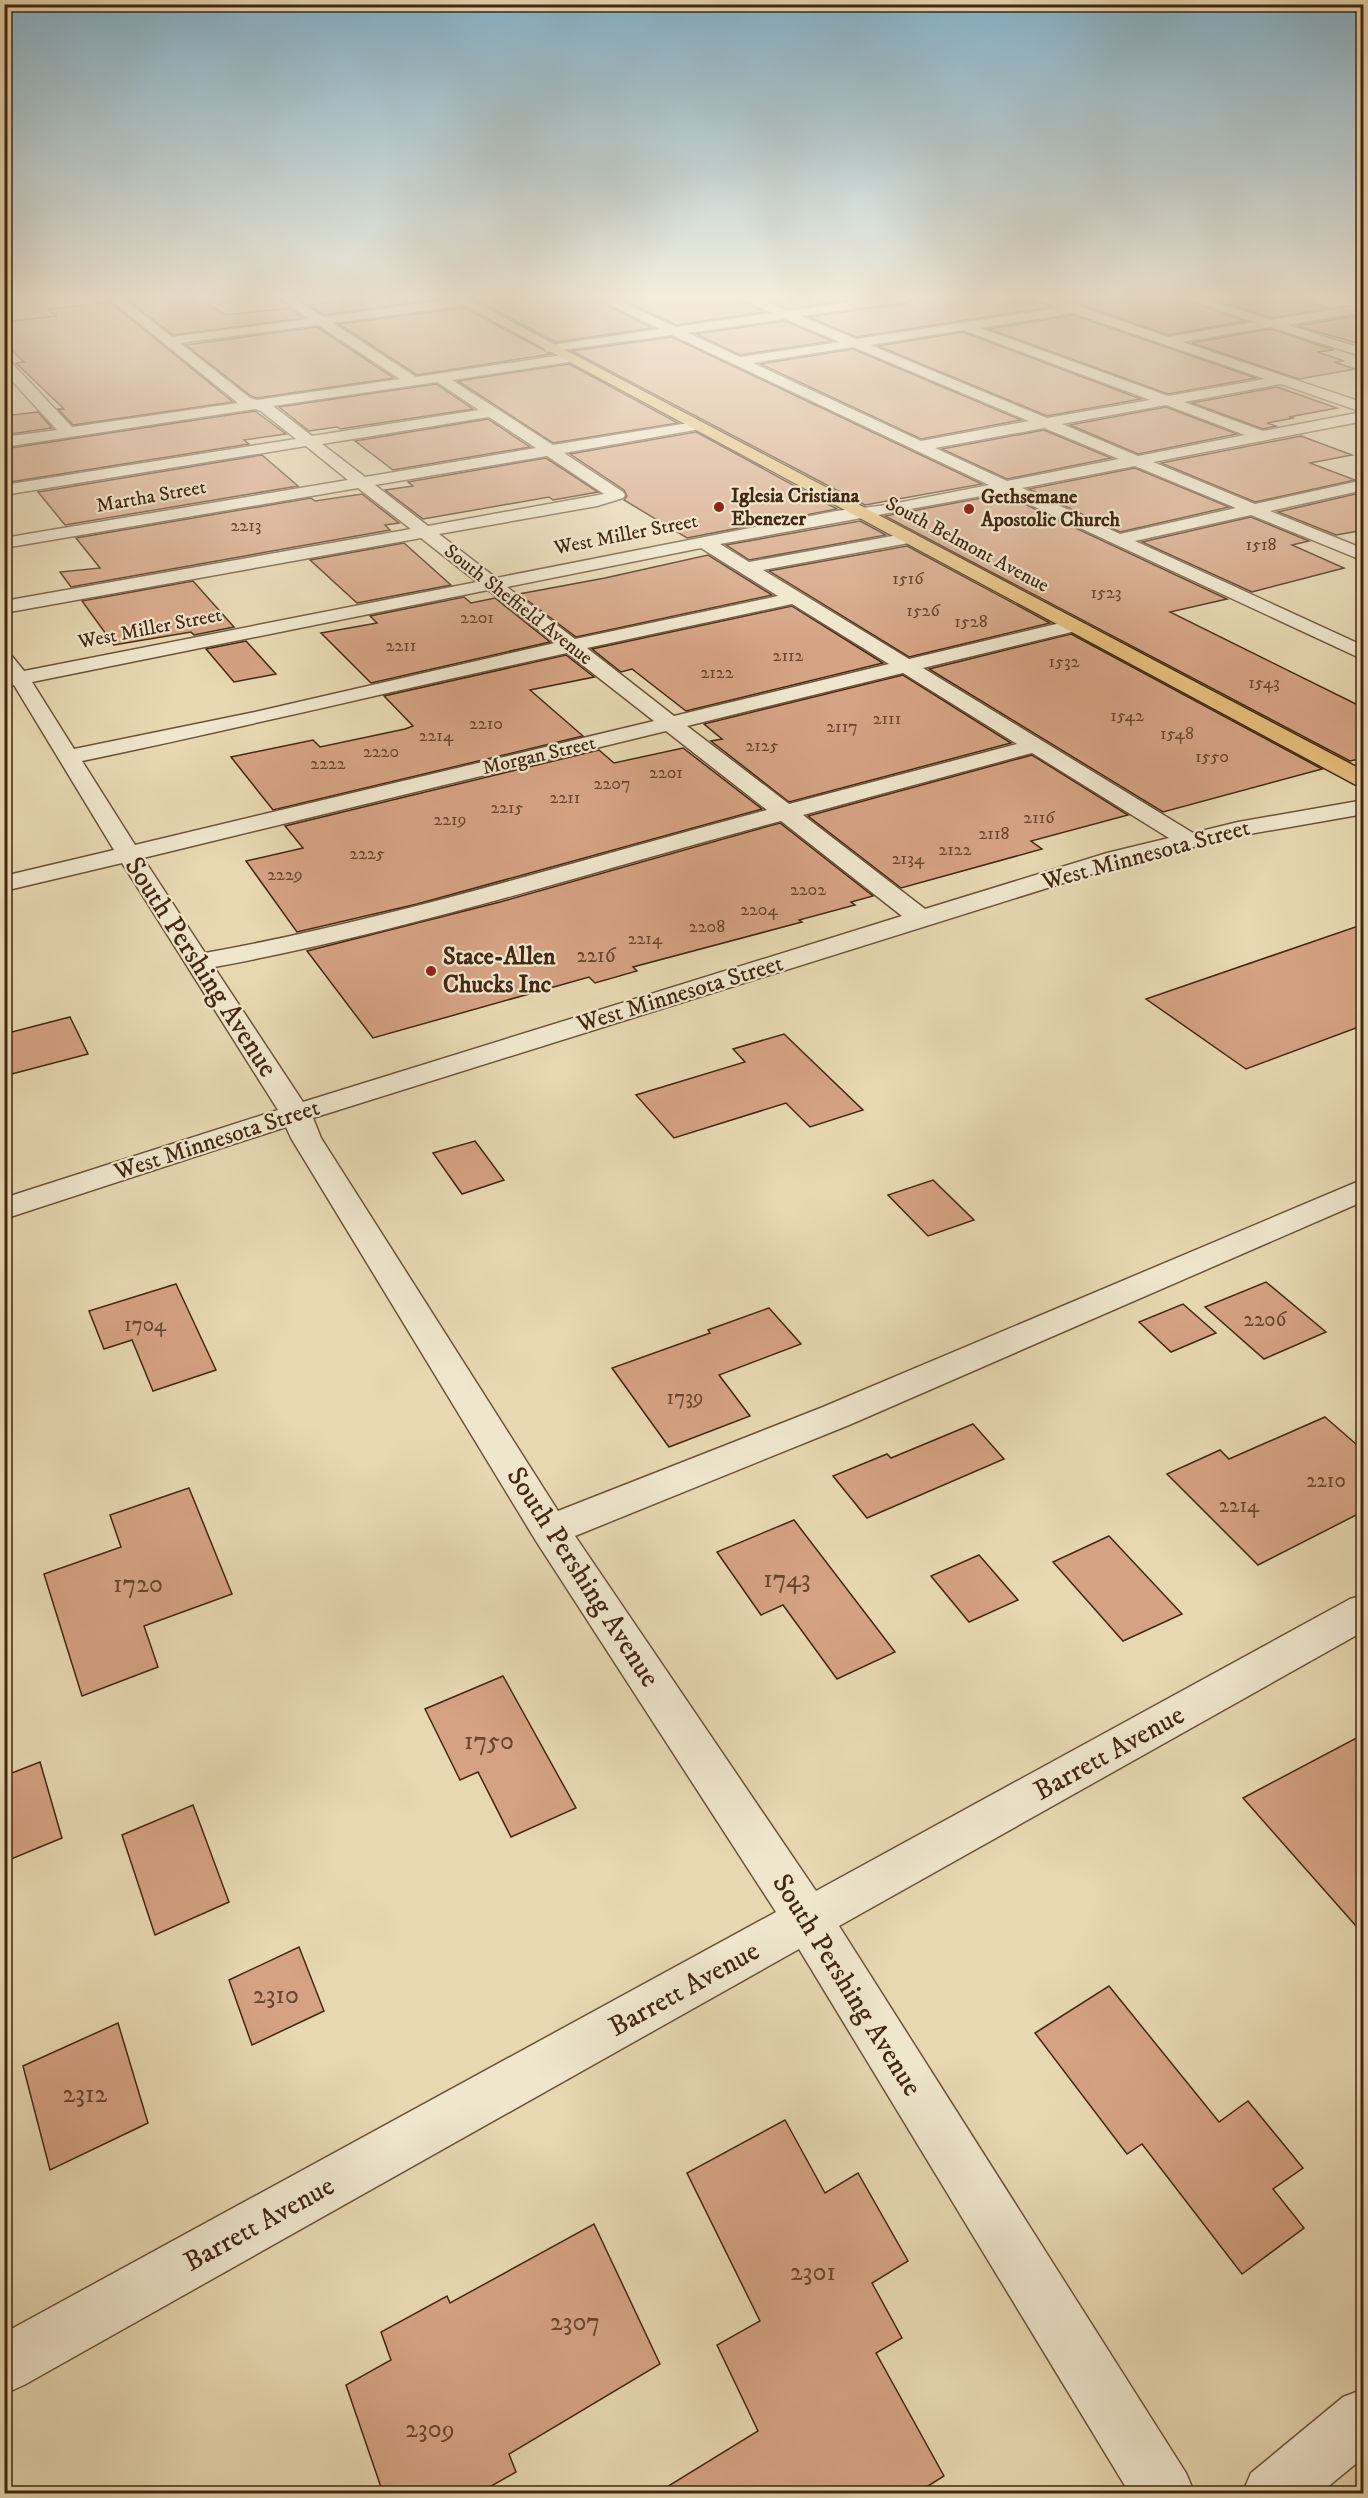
<svg xmlns="http://www.w3.org/2000/svg" width="1368" height="2498" font-family="'IM FELL DW Pica',serif">
	<style>
		.building { fill: #d5a283; stroke: #442612; stroke-width: 1.5 }
		.lines { fill: none; stroke-linecap: round; stroke-linejoin: round }
		.minor-casing { stroke: #6d523a; stroke-width: 3 }
		.major-casing { stroke: #442612; stroke-width: 3 }
		.minor { fill: #efe6cd; fill-rule: evenodd }
		.major { fill: #e4bc79; fill-rule: evenodd }
		.poi-dot { fill: #8f2418; stroke: #efe6cd; stroke-width: 2 }
		.labels { text-anchor: middle; dominant-baseline: central; stroke-width: 4.5; stroke-linejoin: round; paint-order: stroke }
		.far-number-label { font-size: 18px; fill: #68452e }
		.far-poi-label { font-size: 20px; font-weight: bold; fill: #442612; stroke: #efe6cd; text-anchor: start }
		.far-street-label { font-size: 20px; fill: #442612; stroke: #efe6cd }
		.number-label { font-size: 21px; fill: #68452e }
		.street-label { font-size: 24px; fill: #442612; stroke: #efe6cd }
		.poi-label { font-size: 24px; font-weight: bold; fill: #442612; stroke: #efe6cd; text-anchor: start }
		.near-number-label { font-size: 26px; fill: #68452e }
		.near-street-label { font-size: 28px; fill: #442612; stroke: #efe6cd }
	</style>
	<rect width="100%" height="100%" fill="#e7d8b2"/>
	<filter id="stains"><feTurbulence type="fractalNoise" baseFrequency=".00333" numOctaves="4"/><feColorMatrix values="0 0 0 0 .2 0 0 0 0 .09 0 0 0 0 .02 0 0 0 .5 -.17"/></filter>
	<radialGradient id="worn" r=".72"><stop offset=".6" stop-color="#630" stop-opacity="0"/><stop offset="1" stop-color="#630" stop-opacity=".3"/></radialGradient>
	<g class="building">
		<path d="M151,297H183L187,300H192L200,305L208,304L226,315L289,308L303,318L173,335L128,300Z"/>
		<path d="M377,297H447V298L324,315L309,305Z"/>
		<path d="M470,297H592L652,328L556,342Z"/>
		<path d="M616,297H736L764,312L676,325Z"/>
		<path d="M761,297H864L788,309Z"/>
		<path d="M916,297H1031L1051,307L856,337L809,317L908,303Z"/>
		<path d="M1060,297H1179L1245,321L1168,335Z"/>
		<path d="M1208,297H1291L1328,308L1271,318Z"/>
		<path d="M110,302L233,402L73,425L58,409H64L16,363L24,362L4,343V322L56,316L48,309Z"/>
		<path d="M464,308L551,354L417,375L339,324Z"/>
		<path d="M1073,315L1256,378L1168,394L989,329Z"/>
		<path d="M1356,316L1364,318V345L1297,326Z"/>
		<path d="M785,321L832,341L740,355L696,334Z"/>
		<path d="M317,327L394,378L257,398L251,396L186,345Z"/>
		<path d="M1270,329L1334,350L1317,352L1344,361L1334,362L1355,369L1299,379L1192,343Z"/>
		<path d="M963,332L1141,399L1047,416L878,346Z"/>
		<path d="M672,337L982,484L865,505L572,351Z"/>
		<path d="M853,349L1021,420L921,439L761,364Z"/>
		<path d="M569,364L678,423L553,443L458,381Z"/>
		<path d="M436,384L473,409L340,429L337,427L309,431L279,407Z"/>
		<path d="M1277,387L1337,408L1289,417L1294,418L1267,423L1276,426L1263,429L1192,403Z"/>
		<path d="M1166,407L1237,434L1138,454L1070,425Z"/>
		<path d="M255,411L286,434L244,440L249,444L4,483V449Z"/>
		<path d="M38,412L52,428L4,435V416Z"/>
		<path d="M488,419L530,447L393,470L355,441Z"/>
		<path d="M1044,430L1111,458L1007,479L942,449Z"/>
		<path d="M696,432L837,509L687,538L624,500L627,496L624,490L570,454Z"/>
		<path d="M1301,436L1352,455L1310,463L1355,480L1255,502L1161,463Z"/>
		<path d="M262,455L298,486L65,525L38,492Z"/>
		<path d="M546,458L598,492L553,500L549,497L423,519L385,490L413,486L408,482Z"/>
		<path d="M1135,468L1229,507L1120,532L1029,489Z"/>
		<path d="M1364,492V530L1336,535L1278,512Z"/>
		<path d="M362,494L399,523L385,525L390,530L71,587L60,572L100,568L76,538L311,498L315,501Z"/>
		<path d="M1003,494L1227,599L1170,612L1364,708V758L1350,761L885,516Z"/>
		<path d="M1251,517L1309,541L1292,545L1344,568L1252,592L1142,542Z"/>
		<path d="M860,521L886,535L749,560L726,545Z"/>
		<path d="M404,543L451,585L357,603L310,560Z"/>
		<path d="M907,546L1050,623L909,657L769,571Z"/>
		<path d="M708,555L772,595L576,637L519,594L605,578Z"/>
		<path d="M193,581L234,627L194,635L191,632L114,645L82,601Z"/>
		<path d="M464,597L471,603L495,598L550,642L371,683L321,633L377,623L370,616Z"/>
		<path d="M792,606L883,663L686,711L632,669L621,672L592,649Z"/>
		<path d="M1071,634L1322,769L1163,812L929,669Z"/>
		<path d="M246,641L276,674L234,682L206,649Z"/>
		<path d="M566,655L594,677L530,690L583,736L273,810L231,757L313,740L320,747L405,729L413,726L384,696Z"/>
		<path d="M903,675L1011,743L789,802L711,741L722,739L704,724Z"/>
		<path d="M683,748L762,809L417,904L297,932L246,861L303,848L285,826L599,750L614,763Z"/>
		<path d="M1032,755L1128,815L1031,841L1042,849L901,888L808,816Z"/>
		<path d="M780,823L873,896L851,902L855,905L799,920L802,922L633,967L637,971L595,983L589,977L373,1038L307,951L500,902Z"/>
		<path d="M1364,924V1025L1246,1069L1146,999Z"/>
		<path d="M70,1017L88,1054L4,1076V1034Z"/>
		<path d="M784,1034L863,1110L810,1127L786,1103L674,1138L636,1095L745,1062L733,1049Z"/>
		<path d="M475,1141L504,1180L462,1194L433,1153Z"/>
		<path d="M933,1180L974,1220L928,1236L888,1195Z"/>
		<path d="M1266,1282L1326,1332L1264,1359L1205,1307Z"/>
		<path d="M176,1284L216,1370L153,1391L132,1340L104,1349L89,1311Z"/>
		<path d="M1183,1304L1216,1333L1171,1352L1139,1322Z"/>
		<path d="M769,1308L801,1344L719,1375L750,1416L669,1447L612,1368L710,1333L708,1330Z"/>
		<path d="M1325,1417L1364,1451V1511L1258,1565L1167,1474L1220,1450L1229,1459Z"/>
		<path d="M973,1424L1004,1459L867,1518L833,1476L887,1454L891,1458Z"/>
		<path d="M189,1488L232,1594L144,1626L158,1667L82,1696L44,1574L121,1547L110,1515Z"/>
		<path d="M794,1520L895,1652L837,1679L783,1605L761,1615L717,1552Z"/>
		<path d="M1109,1536L1182,1614L1123,1641L1053,1562Z"/>
		<path d="M979,1555L1018,1600L969,1622L931,1576Z"/>
		<path d="M503,1676L576,1808L511,1837L478,1772L460,1780L425,1709Z"/>
		<path d="M1364,1734V1935L1243,1798Z"/>
		<path d="M40,1762L62,1838L4,1862V1776Z"/>
		<path d="M193,1805L229,1902L155,1935L122,1835Z"/>
		<path d="M299,1947L324,2011L252,2045L229,1980Z"/>
		<path d="M1109,1986L1219,2122L1248,2101L1303,2168L1273,2189L1304,2228L1242,2274L1142,2144L1127,2154L1035,2033Z"/>
		<path d="M118,2023L148,2123L50,2170L23,2066Z"/>
		<path d="M785,2120L825,2193L858,2173L908,2261L872,2283L902,2338L876,2353L944,2476L917,2493H657L758,2431L717,2345L760,2321L687,2173Z"/>
		<path d="M594,2224L660,2364L509,2454L516,2472L479,2493H383L346,2385L391,2360L381,2332L447,2296L450,2303Z"/>
	</g>
	<g class="lines">
		<defs>
			<g id="minor">
				<path d="M107,297H121L172,337L309,319L278,297H293L323,317L463,298L469,302L467,305L333,323L416,377L569,354L574,355L576,358L574,361L569,362L452,380L553,445L695,422L700,423L702,426L700,429L695,430L564,453L623,492L625,495L623,498L597,506L439,534L496,578L836,511L887,505L989,485L672,335L547,352L545,349L552,345L660,329L594,297H610L676,327L772,313L738,297H755L788,311L881,297H914L908,301L801,316L856,339L1059,308L1033,297H1052L1168,337L1254,322L1181,297H1200L1271,320L1364,304V312L1287,325L1364,349V357L1270,327L1183,342L1364,403V421L1153,462L1255,504L1364,480V490L1270,511L1364,549V561L1251,515L1135,541L1364,646V660L1003,492L720,544L749,562L909,533L915,534L918,538L915,542L909,543L763,570L909,659L1073,620L1080,622L1083,626L1080,630L923,668L1193,833L1238,822L1364,800V814L1238,836L1124,864L313,1118L321,1138L558,1511L823,1407L1364,1179V1201L849,1425L575,1536L816,1891L1350,1599L1364,1595V1631L839,1926L1186,2473L1195,2494H1130L799,1949L24,2385L4,2394V2333L776,1912L536,1541L291,1138L286,1127L4,1219V1198L278,1110L122,863L4,891V876L114,850L14,685L4,687V653L11,655L24,671L477,582L421,538L4,613V601L411,529L358,488L4,548V538L348,480L306,446L4,495V485L296,439L261,411L255,409L4,447V437L57,430L4,372V359L9,360L72,427L238,403ZM1073,313L1265,379L1168,396L980,328ZM785,319L840,342L740,357L688,333ZM318,325L400,379L257,400L250,398L180,343ZM963,330L1150,400L1047,418L870,345ZM853,347L1029,421L921,441L753,363ZM437,382L479,410L312,436L273,406ZM1281,384L1362,412L1263,431L1184,402ZM1166,405L1245,435L1138,456L1062,424ZM489,417L536,448L365,477L322,444ZM1044,428L1119,459L1007,481L935,448ZM547,456L604,494L428,526L375,485ZM1135,466L1236,508L1120,534L1022,488ZM701,548L778,596L575,639L507,587ZM488,590L555,643L255,712L74,749L32,682ZM792,604L889,664L674,716L587,648ZM567,653L654,721L135,845L82,761C244,727 405,688 567,653ZM903,673L1017,744L789,804L687,726ZM666,731L767,810C581,859 395,919 205,953L143,858ZM1032,753L1169,838L1107,853L925,909L803,815ZM781,821L902,916L303,1102L214,967C406,932 593,871 781,821Z"/>
				<path d="M1364,2389V2457L1319,2494H1242L1251,2473L1343,2397Z"/>
			</g>
			<path id="major" d="M449,297H465L1364,771V787L1356,785Z"/>
		</defs>
		<use href="#minor" class="minor-casing"/>
		<use href="#major" class="major-casing"/>
		<use href="#minor" class="minor"/>
		<use href="#major" class="major"/>
	</g>
	<linearGradient id="sky" x2="0" y2="1"><stop stop-color="#87b6d0"/><stop offset="0.46" stop-color="#f4eddc"/><stop offset="1" stop-color="#f4eddc" stop-opacity="0"/></linearGradient>
	<rect width="1368" height="647" fill="url(#sky)"/>
	<g class="poi-dot">
		<circle cx="719" cy="507" r="6"/>
		<circle cx="969" cy="509" r="6"/>
		<circle cx="431" cy="971" r="6"/>
	</g>
	<g class="labels">
		<g class="far-number-label">
			<text x="246" y="526">2213</text>
			<text x="1261" y="545">1518</text>
			<text x="908" y="579">1516</text>
			<text x="1106" y="593">1523</text>
			<text x="923" y="611">1526</text>
			<text x="477" y="618">2201</text>
			<text x="971" y="622">1528</text>
			<text x="401" y="646">2211</text>
			<text x="788" y="656">2112</text>
			<text x="1064" y="662">1532</text>
			<text x="717" y="673">2122</text>
			<text x="1264" y="683">1543</text>
			<text x="1127" y="716">1542</text>
			<text x="887" y="719">2111</text>
			<text x="486" y="724">2210</text>
			<text x="842" y="727">2117</text>
			<text x="1177" y="734">1548</text>
			<text x="436" y="736">2214</text>
			<text x="762" y="746">2125</text>
			<text x="381" y="752">2220</text>
			<text x="1212" y="757">1550</text>
			<text x="328" y="764">2222</text>
			<text x="666" y="773">2201</text>
			<text x="612" y="784">2207</text>
			<text x="565" y="798">2211</text>
			<text x="507" y="808">2215</text>
			<text x="1039" y="818">2116</text>
			<text x="450" y="820">2219</text>
			<text x="994" y="834">2118</text>
			<text x="955" y="850">2122</text>
			<text x="367" y="854">2225</text>
			<text x="908" y="859">2134</text>
			<text x="285" y="875">2229</text>
			<text x="808" y="890">2202</text>
			<text x="759" y="910">2204</text>
			<text x="707" y="927">2208</text>
			<text x="645" y="939">2214</text>
		</g>
		<g class="far-poi-label">
			<text x="731" y="496">Iglesia Cristiana<tspan x="731" dy="23">Ebenezer</tspan></text>
			<text x="981" y="497">Gethsemane<tspan x="981" dy="23">Apostolic Church</tspan></text>
		</g>
		<g class="far-street-label">
			<text transform="translate(151 497) rotate(-10)">Martha Street</text>
			<text transform="translate(626 535) rotate(-11)">West Miller Street</text>
			<text transform="translate(967 545) rotate(28)">South Belmont Avenue</text>
			<text transform="translate(518 605) rotate(38)">South Sheffield Avenue</text>
			<text transform="translate(150 629) rotate(-11)">West Miller Street</text>
			<text transform="translate(539 756) rotate(-13)">Morgan Street</text>
		</g>
		<g class="number-label">
			<text x="596" y="956">2216</text>
			<text x="1265" y="1320">2206</text>
			<text x="145" y="1325">1704</text>
			<text x="685" y="1398">1739</text>
			<text x="1326" y="1481">2210</text>
			<text x="1239" y="1506">2214</text>
		</g>
		<g class="street-label">
			<text transform="translate(1146 855) rotate(-15)">West Minnesota Street</text>
			<text transform="translate(680 994) rotate(-17)">West Minnesota Street</text>
			<text transform="translate(217 1140) rotate(-18)">West Minnesota Street</text>
		</g>
		<g class="poi-label">
			<text x="443" y="957">Stace-Allen<tspan x="443" dy="28">Chucks Inc</tspan></text>
		</g>
		<g class="near-number-label">
			<text x="787" y="1579">1743</text>
			<text x="138" y="1584">1720</text>
			<text x="489" y="1741">1750</text>
			<text x="276" y="1995">2310</text>
			<text x="85" y="2094">2312</text>
			<text x="813" y="2272">2301</text>
			<text x="575" y="2322">2307</text>
			<text x="430" y="2429">2309</text>
		</g>
		<g class="near-street-label">
			<text transform="translate(201 967) rotate(57)">South Pershing Avenue</text>
			<text transform="translate(583 1577) rotate(57)">South Pershing Avenue</text>
			<text transform="translate(1109 1753) rotate(-29)">Barrett Avenue</text>
			<text transform="translate(847 1985) rotate(58)">South Pershing Avenue</text>
			<text transform="translate(684 1989) rotate(-29)">Barrett Avenue</text>
			<text transform="translate(259 2224) rotate(-29)">Barrett Avenue</text>
		</g>
	</g>
	<rect width="1368" height="2498" fill="none" stroke="#e7d8b2" stroke-width="24"/>
	<rect x="6" y="6" width="1356" height="2486" fill="none" stroke="#442612" stroke-width="3"/>
	<rect x="12" y="12" width="1344" height="2474" fill="none" stroke="#442612" stroke-width="1.5"/>
	<rect width="100%" height="100%" filter="url(#stains)"/>
	<rect width="100%" height="100%" fill="url(#worn)"/>
</svg>
